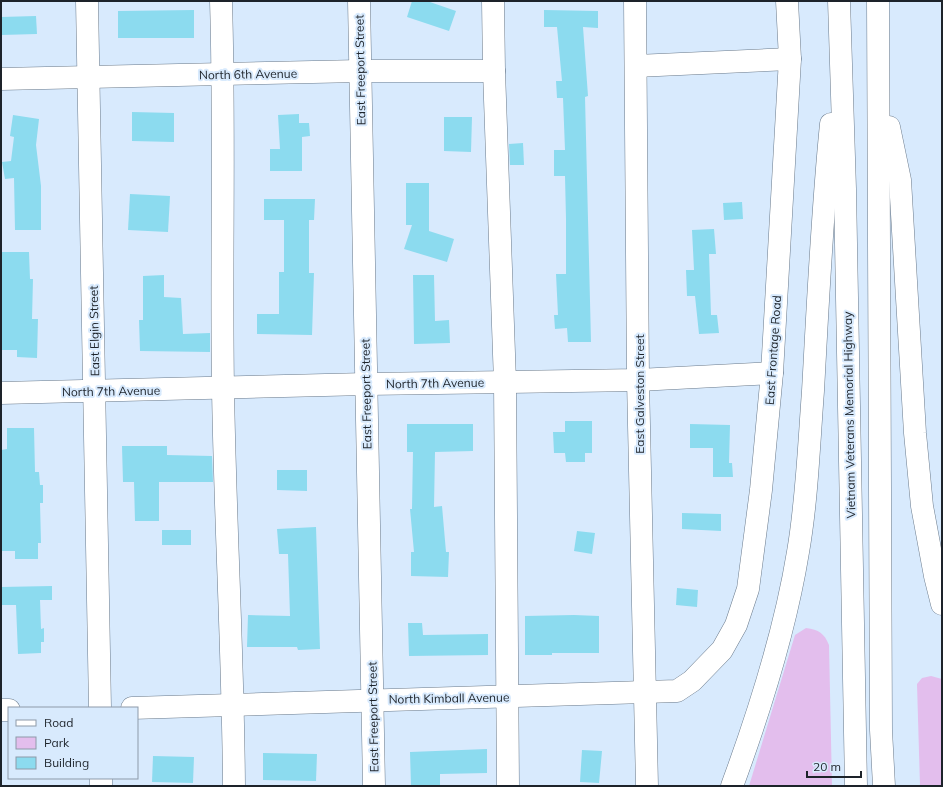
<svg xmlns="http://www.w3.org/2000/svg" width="943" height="787" font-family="Mulish,sans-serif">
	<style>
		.green { fill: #e3beed }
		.building { fill: #8cdbef }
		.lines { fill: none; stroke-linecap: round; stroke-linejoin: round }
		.minor-casing { stroke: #6a7a8b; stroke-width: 23 }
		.highway-casing { stroke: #6a7a8b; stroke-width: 23 }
		.minor { stroke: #fff; stroke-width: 22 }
		.highway { stroke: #fff; stroke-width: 22 }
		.labels { text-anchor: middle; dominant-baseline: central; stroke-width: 4; stroke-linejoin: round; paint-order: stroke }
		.street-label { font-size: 12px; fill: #1d232a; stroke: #d8eafd }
	</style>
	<rect width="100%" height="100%" fill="#d8eafd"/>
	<g class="green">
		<path d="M806,628C819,630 824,633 829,645L832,786H749L795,635Z"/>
		<path d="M931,676L942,679V786H920L917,684L922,678Z"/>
	</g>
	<g class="building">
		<path d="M412,1H427L456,11L449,31L407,17Z"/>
		<path d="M194,10V38H118V11Z"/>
		<path d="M544,10L598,11V28L583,27L588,96L585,97L591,342H568L567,328L555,329L554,315H558L556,274H566V219L565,176H554V150H565L563,98H557L556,81H562L557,27H544Z"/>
		<path d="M36,16L37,34L1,35V17Z"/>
		<path d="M132,112L174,113V142L132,141Z"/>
		<path d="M299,114V123H309L310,136L302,137V171H270V149H280L278,115Z"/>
		<path d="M13,115L39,119L36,145L41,186V230H15L14,178L5,179L2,162L11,161L14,137L10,136Z"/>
		<path d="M444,117H472L471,152L444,151Z"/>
		<path d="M523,143L524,165H510L509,144Z"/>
		<path d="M406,183H429V231L454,239L447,262L404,249L412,225H406Z"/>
		<path d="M130,194L170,196L168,232L128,230Z"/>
		<path d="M264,199H315L314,220H309V273H314L312,335L257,334V314H279V272H284V220H264Z"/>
		<path d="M742,202L743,219L724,220L723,203Z"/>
		<path d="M714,229L716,254H709L711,315H717L719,333L699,334L695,296H687L686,270H694L692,230Z"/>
		<path d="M1,252H29L30,279H33L32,319H38L37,358L17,357V350H1Z"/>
		<path d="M164,275V297L181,298L183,334L210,333V352L140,351L139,320H143V276Z"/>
		<path d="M413,275H434L435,321L449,320L450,343L414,344Z"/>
		<path d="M565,421H592V453H585V462H566L565,453H554L553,432H565Z"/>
		<path d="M407,424H473V451L435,452L434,507L442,506L446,552H449L448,577L411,576V552H414L410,509H412L413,452H407Z"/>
		<path d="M690,424L730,425L729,463H732L733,477H713V448H690Z"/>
		<path d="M7,428H34L35,472H39L40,485H43V503H40L41,543H38V559H15V551H1V450L7,449Z"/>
		<path d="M122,446H167V455L212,456L213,482H159V521H135L134,482H123Z"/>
		<path d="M277,470H307V491L277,490Z"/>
		<path d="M682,513L721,514V531L682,529Z"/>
		<path d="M316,527L320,649L298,650L297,647H247L248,615L290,616L288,554H279L277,529Z"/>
		<rect x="162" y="530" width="29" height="15"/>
		<path d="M577,531L595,533L592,554L574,551Z"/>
		<path d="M52,586V600H40L41,629L44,628V642H41V653L18,654L16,605H1V587Z"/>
		<path d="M677,588L698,590L697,607L676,605Z"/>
		<path d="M574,615L599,616V653H552V655H525V616Z"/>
		<path d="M408,623H422L423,635L488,634V655L409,656Z"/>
		<path d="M487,749V773L440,774V786H411L410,752Z"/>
		<path d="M582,750L602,751L599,783L580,782Z"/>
		<path d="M263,753L317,754L316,781L263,780Z"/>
		<path d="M153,756L194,757L193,783L152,782Z"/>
	</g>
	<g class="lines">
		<defs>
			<g id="minor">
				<path d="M87,1L100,708"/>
				<path d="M221,1C225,130 221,259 223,388C225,520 233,653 234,786"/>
				<path d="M359,1L374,786"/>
				<path d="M493,1L494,71L505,382L508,786"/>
				<path d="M635,1L638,380L647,786"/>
				<path d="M636,66L790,59"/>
				<path d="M1,79L360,71H494"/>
				<path d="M1,393L366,384L638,380L772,373"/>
				<path d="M132,708L677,691L692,681L722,650L736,625L748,589L761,490L772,373L790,59L787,1"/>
				<path d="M1,710H9"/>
				<path d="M101,778V786"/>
			</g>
			<g id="highway">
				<path d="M839,1L845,189L856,786"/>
				<path d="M878,1L881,730L884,786"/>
				<path d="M889,127L900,180L915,433L922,506L935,576L942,604"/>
				<path d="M732,786C760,710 785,632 798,552C807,501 809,443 813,391C818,302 822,213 831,124"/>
			</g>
		</defs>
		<use href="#minor" class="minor-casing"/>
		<use href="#highway" class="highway-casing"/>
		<use href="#minor" class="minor"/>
		<use href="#highway" class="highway"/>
	</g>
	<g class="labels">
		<g class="street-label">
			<text transform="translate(360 70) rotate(-91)">East Freeport Street</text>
			<text transform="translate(248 74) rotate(-1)">North 6th Avenue</text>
			<text transform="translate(94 331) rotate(-91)">East Elgin Street</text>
			<text transform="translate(773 350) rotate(-86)">East Frontage Road</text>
			<text transform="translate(435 383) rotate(-1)">North 7th Avenue</text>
			<text transform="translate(111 391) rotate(-1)">North 7th Avenue</text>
			<text transform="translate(366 394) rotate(-91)">East Freeport Street</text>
			<text transform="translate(639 394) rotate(-90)">East Galveston Street</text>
			<text transform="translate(849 415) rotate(-91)">Vietnam Veterans Memorial Highway</text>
			<text transform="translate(449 698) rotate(-1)">North Kimball Avenue</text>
			<text transform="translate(373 717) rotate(-91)">East Freeport Street</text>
		</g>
	</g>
	<rect width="943" height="787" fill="none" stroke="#1d232a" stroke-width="4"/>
	<rect x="8" y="707" width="130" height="72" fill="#d8eafd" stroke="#8d9aa9"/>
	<rect x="16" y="720" width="20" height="6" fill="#ffffff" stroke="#8d9aa9"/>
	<text x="44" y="727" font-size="12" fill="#1d232a">Road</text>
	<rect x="16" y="737" width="20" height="12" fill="#e3beed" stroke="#8d9aa9"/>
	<text x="44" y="747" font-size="12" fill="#1d232a">Park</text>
	<rect x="16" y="757" width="20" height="12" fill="#8cdbef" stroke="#8d9aa9"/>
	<text x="44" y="767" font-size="12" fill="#1d232a">Building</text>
	<path d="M807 771v6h54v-6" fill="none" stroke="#1d232a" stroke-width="2"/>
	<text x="813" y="771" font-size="12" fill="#1d232a" stroke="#d8eafd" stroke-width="3" paint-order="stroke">20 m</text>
</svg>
